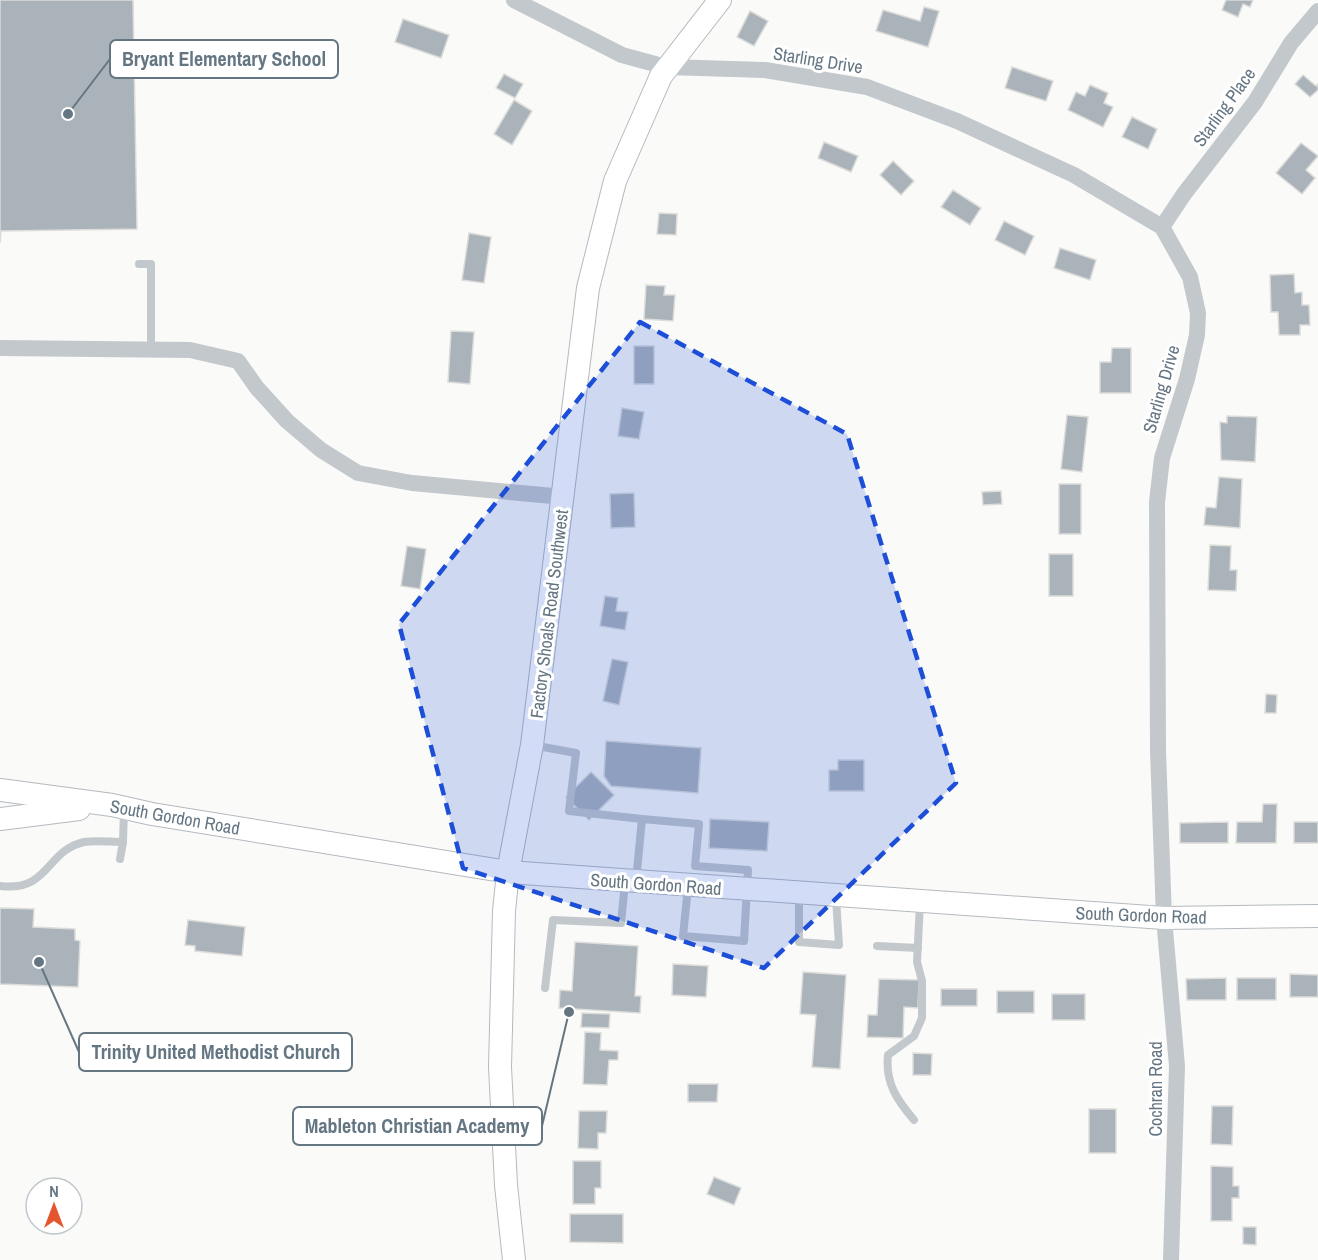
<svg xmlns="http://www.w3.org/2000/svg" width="1318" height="1260" font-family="'Archivo Narrow',sans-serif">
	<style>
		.building { fill: #aab3b9; stroke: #dcdcda; stroke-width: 1.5 }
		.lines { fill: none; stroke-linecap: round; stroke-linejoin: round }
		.secondary-casing { stroke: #b3babf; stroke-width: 24 }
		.lane { stroke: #c3c8cc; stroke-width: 8 }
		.street { stroke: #c3c8cc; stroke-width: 16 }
		.secondary { stroke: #fff; stroke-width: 22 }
		.marked { fill: #1d4ed8; fill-opacity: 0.2; stroke: #1d4ed8; stroke-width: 4.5; stroke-dasharray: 12 8; stroke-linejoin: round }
		.labels { text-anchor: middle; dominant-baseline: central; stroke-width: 6; stroke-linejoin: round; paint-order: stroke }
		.street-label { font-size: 18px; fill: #657683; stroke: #fff }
		.leader { fill: none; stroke: #657683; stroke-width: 2 }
		.callout-dot { fill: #657683; stroke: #fff; stroke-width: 2 }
		.callout { fill: #fff; stroke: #657683; stroke-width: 2 }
		.callout-label { font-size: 20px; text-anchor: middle; font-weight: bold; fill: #657683 }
	</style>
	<rect width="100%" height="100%" fill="#fafaf8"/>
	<g class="building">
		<path d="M0,0H133L137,229L1,231L0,243Z"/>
		<path d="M1226,0H1253L1250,7L1243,4L1238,17L1222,10Z"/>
		<path d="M924,7L939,11L928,47L876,31L883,10L920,21Z"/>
		<path d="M750,11L768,21L754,46L737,37Z"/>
		<path d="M403,19L449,35L441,58L395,42Z"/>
		<path d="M1012,67L1053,81L1046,101L1005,88Z"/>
		<path d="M504,74L523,84L515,98L496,88Z"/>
		<path d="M1303,75L1316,86L1318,84V90L1310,97L1295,84Z"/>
		<path d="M1090,85L1108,93L1104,103L1113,107L1103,127L1068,110L1076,92L1085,96Z"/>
		<path d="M514,100L532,111L512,145L494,134Z"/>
		<path d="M1132,117L1157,129L1148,149L1122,137Z"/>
		<path d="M824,142L858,156L851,172L818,158Z"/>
		<path d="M1301,143L1318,156L1306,170L1315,178L1302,194L1276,173Z"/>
		<path d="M893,161L914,181L901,195L880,175Z"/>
		<path d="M953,190L981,208L970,225L941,207Z"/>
		<path d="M659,213L677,214L676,235L657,234Z"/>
		<path d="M1004,221L1034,236L1025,255L995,240Z"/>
		<path d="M469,233L491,237L484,283L462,280Z"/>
		<path d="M1060,248L1096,260L1090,280L1054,268Z"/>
		<path d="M1294,274L1295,293L1302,292V305H1309L1310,325H1300V335H1279L1278,312H1271L1270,275Z"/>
		<path d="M646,285L665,286L664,295H675L673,321L644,319Z"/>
		<path d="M451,331L474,332L470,384L448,382Z"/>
		<rect x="634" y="346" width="20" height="38"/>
		<path d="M1112,348H1131V393H1100V362H1111Z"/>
		<path d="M622,408L644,412L639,439L618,436Z"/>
		<path d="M1067,415L1088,417L1082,472L1061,469Z"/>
		<path d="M1227,416L1257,417L1255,462L1221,460L1220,422L1227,423Z"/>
		<path d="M1219,477L1242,479L1240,528L1204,525L1206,507L1216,508Z"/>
		<rect x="1059" y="484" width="22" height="50"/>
		<path d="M1001,491L1002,504L983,505L982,492Z"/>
		<path d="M634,493L635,527L611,528L610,494Z"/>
		<path d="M1210,545L1231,546L1230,570H1237L1236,591L1208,590Z"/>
		<path d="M407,546L426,549L420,589L401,586Z"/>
		<rect x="1049" y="554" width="24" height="42"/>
		<path d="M605,596L618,598L616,611L628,612L625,630L600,626Z"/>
		<path d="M612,659L628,662L619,705L603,701Z"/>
		<path d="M1266,694L1277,695L1276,713H1265Z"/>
		<path d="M606,741L701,748L698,793L611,786L604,776Z"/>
		<path d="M838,760H864V791H829V770H838Z"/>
		<path d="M591,772L614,795L589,820L566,797Z"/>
		<path d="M1263,804H1277L1276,843H1236L1237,822H1262Z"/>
		<path d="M710,819L769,822L767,851L709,848Z"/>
		<path d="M1228,822V843H1180V823Z"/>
		<rect x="1294" y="822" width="24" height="21"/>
		<path d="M0,908L34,909L33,927L75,929V940L80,941L78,987L0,984Z"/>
		<path d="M188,920L245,927L242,956L195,951V946L185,945Z"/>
		<path d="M575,942L638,946L635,996H641L640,1013L559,1008L560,990L572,991Z"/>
		<path d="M673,964L708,966L706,997L672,995Z"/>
		<path d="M803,972L846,975L840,1069L812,1067L816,1015L800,1014Z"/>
		<path d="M1290,974L1318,975V997H1290Z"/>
		<path d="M1226,978V1000H1187L1186,979Z"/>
		<rect x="1237" y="978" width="39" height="22"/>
		<path d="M879,979L919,980L918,1008L904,1007L903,1038L867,1037L868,1015H877Z"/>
		<rect x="941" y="989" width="36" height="17"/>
		<rect x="997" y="991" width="37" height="22"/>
		<rect x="1052" y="994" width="33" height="26"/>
		<path d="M582,1013L610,1014L609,1028L581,1027Z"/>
		<path d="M585,1032L601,1033L600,1050L618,1051V1060H609L607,1085L583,1084Z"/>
		<path d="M913,1053L932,1054L931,1075H913Z"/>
		<path d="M688,1084H718L717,1102H688Z"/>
		<path d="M1212,1106H1233L1232,1145L1211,1144Z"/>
		<rect x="1089" y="1109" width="27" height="44"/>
		<path d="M579,1111H607L606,1133H598V1149L578,1148Z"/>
		<path d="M573,1161H601V1188H595V1204H573Z"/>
		<path d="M1211,1166L1233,1167V1186H1239V1198H1232V1221H1211Z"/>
		<path d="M714,1177L741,1188L734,1205L707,1194Z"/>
		<path d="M570,1214H623V1243L570,1242Z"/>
		<path d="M1243,1227H1256V1245L1243,1244Z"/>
	</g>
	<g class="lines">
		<defs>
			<g id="secondary">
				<path d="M0,790L112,805L152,814L508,872L1164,918L1318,916"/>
				<path d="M0,819L79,809"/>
				<path d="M514,1260L506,1185L500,1067L504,911L508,872L532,745L588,288L615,181L661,76L720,0"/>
			</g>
		</defs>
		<use href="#secondary" class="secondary-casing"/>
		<g class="lane">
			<path d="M139,264H151V350"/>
			<path d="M532,745L576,753L569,811L642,819"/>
			<path d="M123,842L124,810"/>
			<path d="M636,881L642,819L699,824L695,866L748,870L744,941L683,936L688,887"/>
			<path d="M0,886C50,892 45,851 84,842C96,840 111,842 123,842L120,859"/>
			<path d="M799,895V942L839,945L836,898"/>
			<path d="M877,946L918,948"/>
			<path d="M545,988L553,920L621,923L625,883"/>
			<path d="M914,1120C897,1100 885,1083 888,1055L914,1036L922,1018V981L917,962L920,903"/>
		</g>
		<g class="street">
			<path d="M514,0L622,55L666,67L765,70L867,87L957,121L1074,175L1162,227L1190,277L1198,313L1197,335L1187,379L1162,458L1157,502L1158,751L1164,918L1177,1066L1171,1260"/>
			<path d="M1162,227L1184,194L1255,102L1291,43L1318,11"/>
			<path d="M0,348L190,350L238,361L257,388L287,421L321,450L358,473L412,483L564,497"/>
		</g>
		<use href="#secondary" class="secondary"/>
	</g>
	<path class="marked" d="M640,322L847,434L956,783L764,968L463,868L399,624Z"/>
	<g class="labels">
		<g class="street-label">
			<text transform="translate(818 60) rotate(9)">Starling Drive</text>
			<text transform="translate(1224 107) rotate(-54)">Starling Place</text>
			<text transform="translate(1161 389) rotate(-74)">Starling Drive</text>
			<text transform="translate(549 614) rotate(-83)">Factory Shoals Road Southwest</text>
			<text transform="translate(175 817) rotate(10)">South Gordon Road</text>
			<text transform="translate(656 884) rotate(4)">South Gordon Road</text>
			<text transform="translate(1141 915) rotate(2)">South Gordon Road</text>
			<text transform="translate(1155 1089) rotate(-90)">Cochran Road</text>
		</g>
	</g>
	<path class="leader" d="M68 114L110 59M39 962L79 1052M569 1012L542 1126"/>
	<g class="callout-dot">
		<circle cx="68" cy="114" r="6"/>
		<circle cx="39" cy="962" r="6"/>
		<circle cx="569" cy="1012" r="6"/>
	</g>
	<g class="callout">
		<rect x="110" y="40" width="228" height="38" rx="6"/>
		<rect x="79" y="1033" width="273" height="38" rx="6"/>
		<rect x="293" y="1107" width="249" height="38" rx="6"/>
	</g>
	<g class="callout-label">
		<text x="224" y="66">Bryant Elementary School</text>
		<text x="216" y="1059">Trinity United Methodist Church</text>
		<text x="417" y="1133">Mableton Christian Academy</text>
	</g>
	<g transform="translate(54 1206)"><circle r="28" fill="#ffffff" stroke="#c1c8cd" stroke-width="1.5"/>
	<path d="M0-4.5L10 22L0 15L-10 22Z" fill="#e4572e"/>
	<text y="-9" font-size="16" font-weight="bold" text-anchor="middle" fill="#657683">N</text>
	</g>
</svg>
